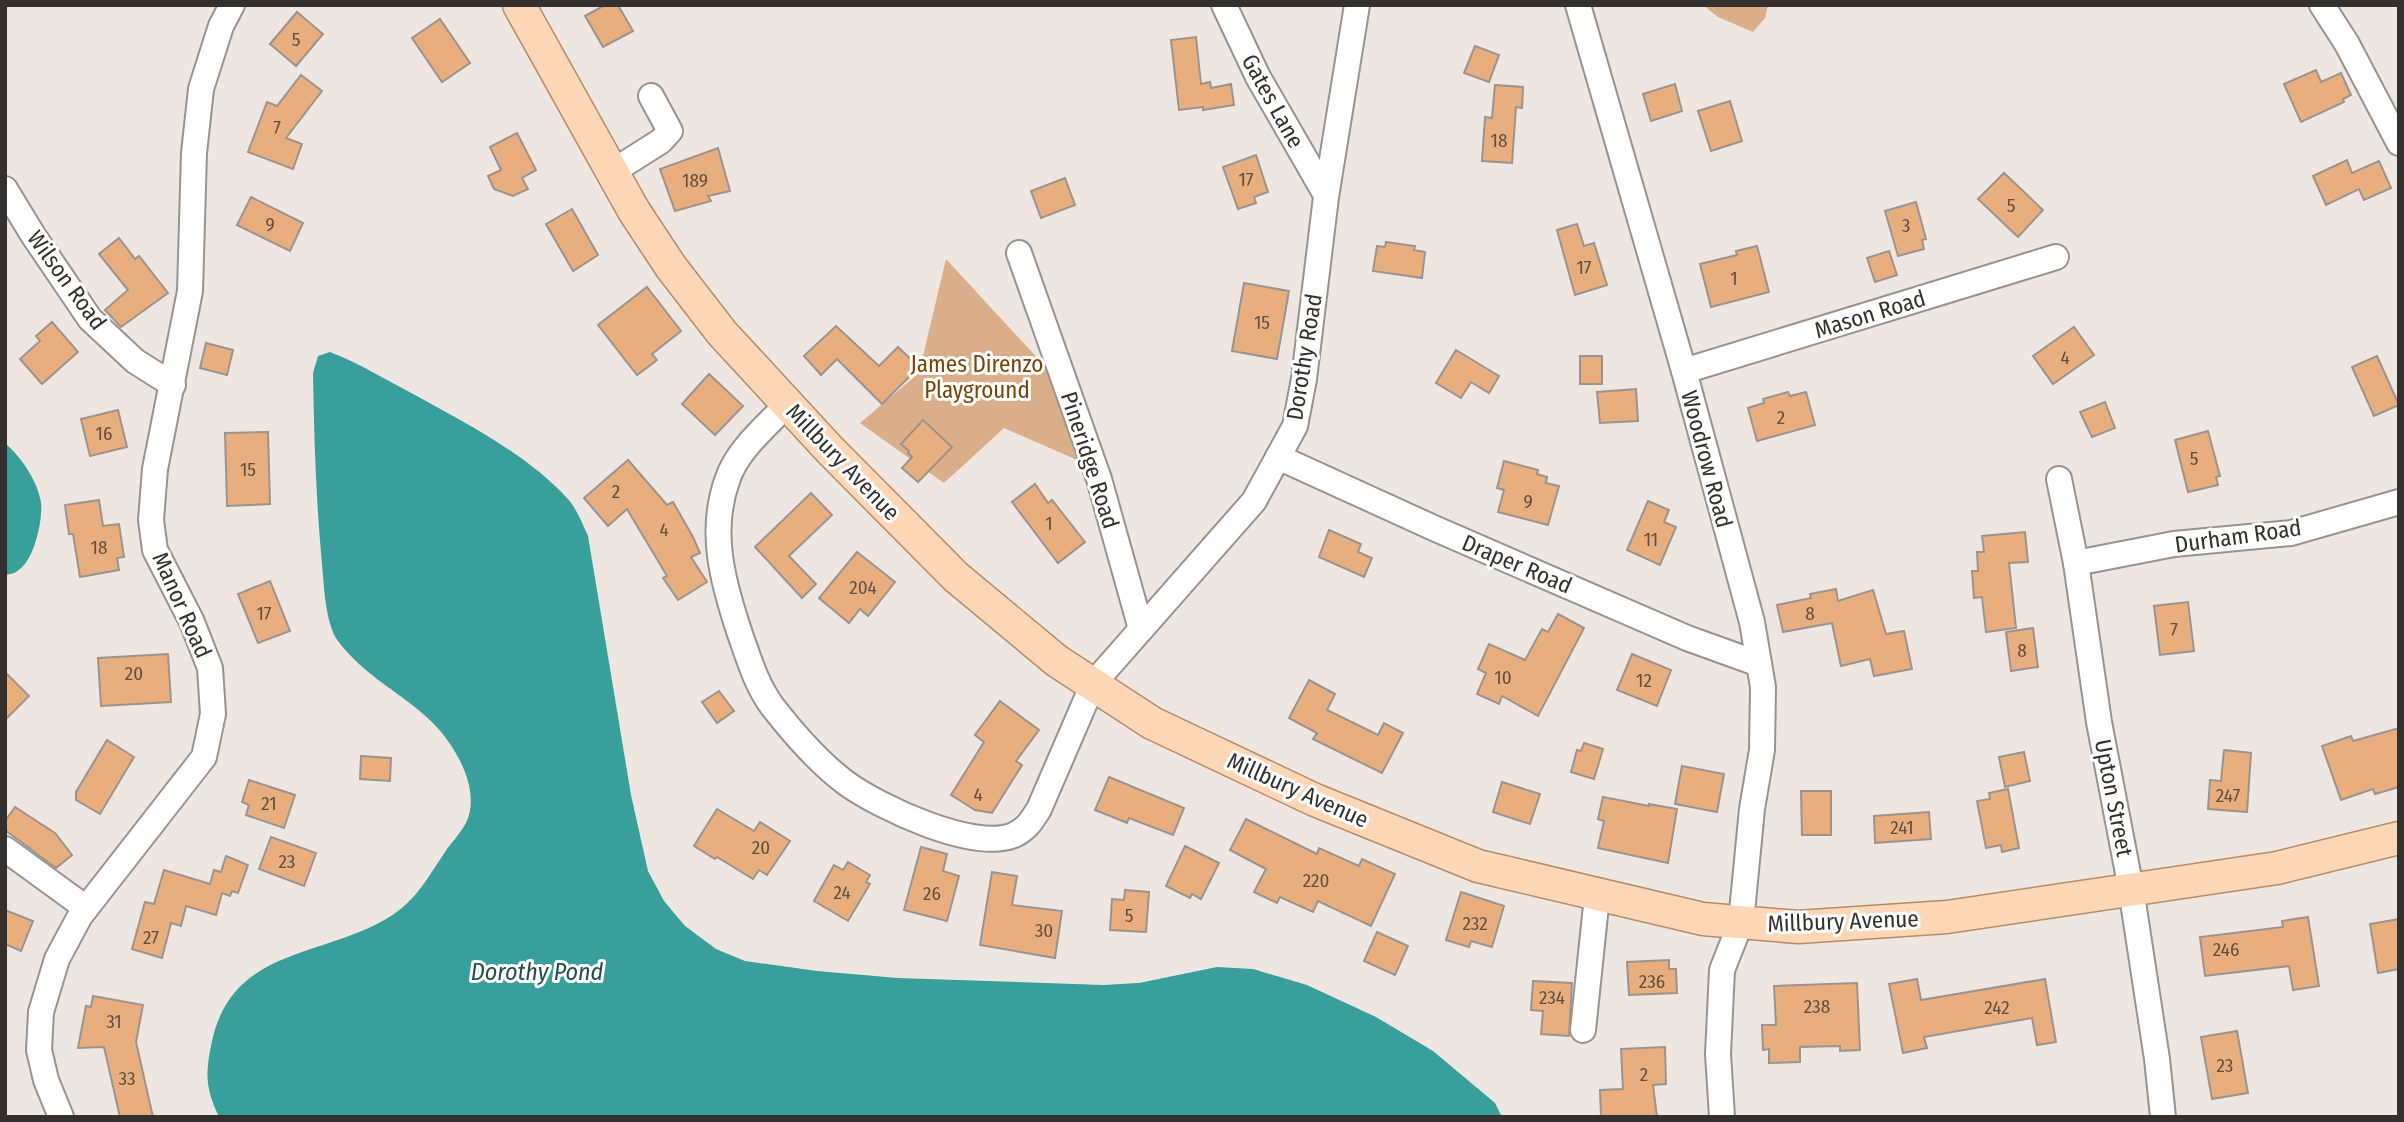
<svg xmlns="http://www.w3.org/2000/svg" width="2404" height="1122" font-family="'Fira Sans Condensed',sans-serif">
	<style>
		.green { fill: #daae89 }
		.water { fill: #389f9a }
		.building { fill: #e8ae7d; stroke: #9b948e; stroke-width: 2 }
		.lines { fill: none; stroke-linecap: round; stroke-linejoin: round }
		.minor-casing { stroke: #9a938d; stroke-width: 28 }
		.major-casing { stroke: #b68b66; stroke-width: 35 }
		.minor { stroke: #fff; stroke-width: 24 }
		.major { stroke: #fdd7b5; stroke-width: 32 }
		.labels { text-anchor: middle; dominant-baseline: central; stroke-width: 6; stroke-linejoin: round; paint-order: stroke }
		.number-label { font-size: 19px; fill: #605042 }
		.street-label { font-size: 23px; fill: #33302e; stroke: #fff }
		.park-label { font-size: 23px; fill: #784405; stroke: #fff }
		.water-label { font-size: 24px; font-style: italic; fill: #224e4c; stroke: #fff }
	</style>
	<rect width="100%" height="100%" fill="#eee7e1"/>
	<g class="green">
		<path d="M1703,5H1768L1765,18L1753,32L1718,17Z"/>
		<path d="M946,259L1043,364L1084,463L1004,428L944,483L860,423L919,373Z"/>
	</g>
	<g class="water">
		<path d="M330,352C361,364 388,381 417,396C469,425 526,454 567,498C577,509 582,523 588,536L631,795L648,871L664,901L685,926L716,949L745,961L817,971L898,978L1103,985L1139,983L1217,967L1253,969L1307,985L1376,1017L1433,1051L1495,1103L1502,1117H219C206,1090 205,1074 211,1046C230,944 327,959 394,914C417,899 432,871 447,849C453,841 461,832 466,823C474,807 471,788 465,772C438,703 378,694 338,641C325,623 324,585 322,564C316,500 314,437 313,373L318,356Z"/>
		<path d="M5,443C21,457 38,481 41,503C43,520 34,559 20,569C16,573 11,574 5,575Z"/>
	</g>
	<g class="building">
		<path d="M605,5H618L633,31L603,47L585,16Z"/>
		<path d="M297,12L323,34L296,66L270,44Z"/>
		<path d="M440,19L470,63L442,82L412,38Z"/>
		<path d="M1196,37L1201,84L1210,82L1211,88L1231,84L1234,105L1203,110V107L1179,110L1171,40Z"/>
		<path d="M1475,46L1499,55L1489,82L1464,73Z"/>
		<path d="M2316,70L2321,82L2341,73L2351,95L2343,99L2344,102L2301,122L2284,84Z"/>
		<path d="M301,75L322,91L286,138L302,144L293,169L248,152L267,102L277,106Z"/>
		<path d="M1675,84L1682,111L1651,121L1643,94Z"/>
		<path d="M1495,85L1523,87L1522,108L1516,107L1512,163L1482,161L1485,117L1492,118Z"/>
		<path d="M1730,101L1742,141L1711,151L1698,111Z"/>
		<path d="M517,133L536,170L522,178L528,189L513,196L494,189L488,176L501,170L490,147Z"/>
		<path d="M718,148L730,191L708,196L711,201L675,211L660,169Z"/>
		<path d="M1256,155L1268,192L1254,197L1256,203L1238,209L1223,167Z"/>
		<path d="M2347,160L2352,173L2379,161L2391,188L2364,200L2359,189L2326,205L2313,176Z"/>
		<path d="M2004,173L2043,210L2018,237L1978,199Z"/>
		<path d="M1065,178L1075,205L1041,218L1031,191Z"/>
		<path d="M251,197L303,223L290,251L237,225Z"/>
		<path d="M1916,202L1926,239L1922,240L1924,249L1898,256L1885,211Z"/>
		<path d="M572,209L598,255L573,271L546,224Z"/>
		<path d="M1577,224L1584,246L1594,243L1607,285L1575,295L1557,230Z"/>
		<path d="M119,238L135,259L139,256L168,293L121,327L105,310L128,290L99,254Z"/>
		<path d="M1386,242L1415,246L1414,250L1425,252L1422,278L1373,271L1377,246L1385,247Z"/>
		<path d="M1757,246L1769,292L1711,307L1700,264L1737,255L1736,251Z"/>
		<path d="M1889,251L1897,275L1875,282L1867,258Z"/>
		<path d="M1244,283L1289,291L1277,359L1232,351Z"/>
		<path d="M647,287L681,331L652,354L657,360L637,375L598,325Z"/>
		<path d="M52,322L78,352L42,384L20,359L40,341L36,336Z"/>
		<path d="M836,326L879,366L898,347L919,367L882,404L837,359L821,375L804,356Z"/>
		<path d="M2074,327L2094,355L2053,384L2033,356Z"/>
		<path d="M206,343L233,350L227,375L200,368Z"/>
		<path d="M1456,350L1499,376L1489,393L1471,382L1461,398L1436,383Z"/>
		<rect x="1580" y="356" width="22" height="28"/>
		<path d="M2377,356L2399,405L2374,416L2352,367Z"/>
		<path d="M709,374L743,406L715,435L682,404Z"/>
		<path d="M1636,389L1638,421L1600,423L1597,392Z"/>
		<path d="M1788,392L1790,396L1806,392L1815,425L1757,441L1748,408L1764,403L1763,399Z"/>
		<path d="M2105,402L2115,428L2092,437L2080,412Z"/>
		<path d="M118,410L127,447L90,456L81,419Z"/>
		<path d="M923,420L952,447L918,482L902,468L912,457L908,453L909,451L901,444Z"/>
		<path d="M2208,431L2220,476L2216,477L2218,485L2188,492L2175,440Z"/>
		<path d="M268,432L270,504L227,506L225,433Z"/>
		<path d="M628,460L667,505L673,502L693,537L700,553L691,557L707,582L678,600L663,578L667,576L627,509L608,526L584,498Z"/>
		<path d="M1504,461L1538,470L1537,474L1547,477L1546,483L1559,486L1548,525L1498,512L1504,490L1497,488Z"/>
		<path d="M1035,484L1048,503L1052,500L1085,542L1058,563L1012,502Z"/>
		<path d="M811,493L832,515L789,556L816,584L802,598L755,547Z"/>
		<path d="M99,500L103,526L119,524L124,557L117,558L119,570L80,577L73,534H69L65,505Z"/>
		<path d="M1648,501L1669,510L1664,522L1676,527L1660,565L1627,550Z"/>
		<path d="M1329,530L1361,544L1358,552L1372,558L1364,577L1319,557Z"/>
		<path d="M2025,532L2028,562L2009,563L2016,628L1986,632L1982,597L1974,598L1972,571H1978L1977,552H1984L1982,536Z"/>
		<path d="M857,552L895,582L868,616L860,609L849,623L819,598Z"/>
		<path d="M270,581L290,631L258,643L238,594Z"/>
		<path d="M1836,589L1838,601L1873,590L1886,634L1904,631L1912,669L1874,676L1870,659L1841,666L1832,623L1783,632L1777,605L1811,598L1810,594Z"/>
		<path d="M2188,602L2194,651L2160,655L2154,606Z"/>
		<path d="M1558,614L1584,628L1538,716L1502,696L1499,704L1477,694L1486,673L1478,669L1489,644L1525,660L1542,629L1548,632Z"/>
		<path d="M2033,628L2038,667L2011,671L2006,632Z"/>
		<path d="M168,654L171,702L101,706L98,658Z"/>
		<path d="M1632,654L1671,670L1657,706L1617,690Z"/>
		<path d="M5,672L29,696L5,720Z"/>
		<path d="M1309,680L1335,694L1327,710L1378,735L1384,723L1403,733L1382,773L1313,739L1317,733L1289,718Z"/>
		<path d="M719,691L734,711L717,723L702,702Z"/>
		<path d="M1000,701L1039,730L1016,761L1022,765L992,813L975,810L951,795L984,742L975,735Z"/>
		<path d="M2399,728V787L2375,794L2373,789L2341,800L2322,746L2351,736L2353,741Z"/>
		<path d="M107,740L134,757L100,814L76,800V792Z"/>
		<path d="M1584,743L1603,749L1594,779L1571,772L1577,750L1581,751Z"/>
		<path d="M2224,750L2251,753L2247,812L2208,809L2210,780L2221,781Z"/>
		<path d="M2024,752L2030,781L2005,787L1999,757Z"/>
		<path d="M361,756L391,758L390,781L360,779Z"/>
		<path d="M1682,766L1724,774L1717,812L1675,804Z"/>
		<path d="M1109,777L1184,808L1173,835L1129,818L1127,823L1095,810Z"/>
		<path d="M249,780L295,795L284,828L246,815L249,805L242,802Z"/>
		<path d="M1502,782L1540,794L1530,824L1493,812Z"/>
		<path d="M2008,789L2019,848L2002,852L2001,845L1986,848L1977,801L1990,799L1989,793Z"/>
		<path d="M1801,791H1831V835H1802Z"/>
		<path d="M1603,797L1649,806V804L1677,809L1668,863L1598,848L1604,821L1598,819Z"/>
		<path d="M15,807L55,833L72,855L56,868L5,830V821Z"/>
		<path d="M717,809L754,831L760,822L790,841L767,875L759,870L753,879L717,857L715,859L694,846Z"/>
		<path d="M1929,812L1931,839L1875,843L1874,816Z"/>
		<path d="M1246,819L1317,854L1319,848L1359,866L1362,859L1395,874L1371,926L1318,901L1313,912L1280,897L1277,903L1254,892L1266,869L1230,850Z"/>
		<path d="M271,837L316,853L304,886L259,869Z"/>
		<path d="M1185,846L1219,863L1201,899L1192,894L1190,898L1166,886Z"/>
		<path d="M921,847L947,854L943,871L959,876L947,921L904,910Z"/>
		<path d="M226,856L248,865L238,893L232,891L230,896L222,893L216,915L186,906L181,926L171,923L162,958L132,949L145,902L154,904L164,870L210,884L214,870L221,872Z"/>
		<path d="M848,862L870,875L866,882L870,884L848,921L814,901L834,865L843,870Z"/>
		<path d="M992,872L1017,876L1012,905L1062,911L1055,958L980,945Z"/>
		<path d="M1125,890L1149,892L1146,932L1110,930L1112,899L1124,900Z"/>
		<path d="M1461,892L1504,906L1492,947L1471,941L1469,947L1446,940Z"/>
		<path d="M5,910L33,921L21,951L5,944Z"/>
		<path d="M2308,917L2319,986L2293,990L2289,966L2205,976L2200,937L2283,927L2282,921Z"/>
		<path d="M2399,919V969L2378,973L2370,924Z"/>
		<path d="M1377,932L1408,946L1395,975L1364,961Z"/>
		<path d="M1669,960V969H1676L1677,993L1629,995L1627,962Z"/>
		<path d="M1917,979L1921,1000L2045,979L2056,1042L2037,1045L2032,1018L1924,1037L1927,1048L1903,1053L1889,984Z"/>
		<path d="M1533,981L1572,983L1569,1036L1541,1034L1543,1011L1531,1010Z"/>
		<path d="M1857,983L1860,1050L1840,1051V1046L1800,1047V1062L1769,1063V1049L1763,1050L1762,1025H1776L1774,986Z"/>
		<path d="M93,996L143,1005L136,1042L153,1117H120L104,1047L78,1048L86,1006L91,1007Z"/>
		<path d="M2237,1031L2248,1093L2212,1099L2201,1037Z"/>
		<path d="M1665,1047L1666,1084L1653,1085L1657,1117H1601L1600,1090L1623,1089L1621,1049Z"/>
	</g>
	<g class="lines">
		<defs>
			<g id="minor">
				<path d="M1224,5L1258,77L1326,195"/>
				<path d="M1578,5L1684,371L1752,622L1763,687L1762,750L1752,809L1741,922L1722,970L1718,1054L1722,1117"/>
				<path d="M2322,5L2347,44L2399,143"/>
				<path d="M612,172L661,141L670,131L651,96"/>
				<path d="M5,189L33,235L90,319L135,361L173,385"/>
				<path d="M1019,253L1099,479L1141,629"/>
				<path d="M1684,371L2056,257"/>
				<path d="M787,404C767,426 738,449 728,478C708,531 723,583 740,634C749,659 756,684 772,706C793,733 818,762 846,783C879,807 974,852 1014,835C1027,829 1032,820 1039,809L1093,684L1254,501L1295,426L1304,379L1326,197L1357,5"/>
				<path d="M1278,457L1436,529L1687,638L1759,664"/>
				<path d="M2059,479L2076,563L2099,722L2131,889L2157,1059L2163,1117"/>
				<path d="M2076,563L2174,544L2291,533L2399,502"/>
				<path d="M5,849L86,908"/>
				<path d="M1583,1030L1597,896"/>
				<path d="M61,1117L46,1080L39,1050L41,1012L57,959L80,916L204,757L213,714L210,668L192,622L155,550L151,520L155,469L190,291L194,153L201,89L221,26L232,5"/>
			</g>
			<path id="major" d="M519,5L634,211L671,267L722,333L830,450L956,577L1057,661L1152,723L1315,800L1478,866L1703,919L1798,927L1947,917L2277,868L2399,838"/>
		</defs>
		<use href="#minor" class="minor-casing"/>
		<use href="#major" class="major-casing"/>
		<use href="#minor" class="minor"/>
		<use href="#major" class="major"/>
	</g>
	<g class="labels">
		<g class="number-label">
			<text x="296" y="39">5</text>
			<text x="277" y="127">7</text>
			<text x="1499" y="140">18</text>
			<text x="1246" y="179">17</text>
			<text x="695" y="180">189</text>
			<text x="2011" y="205">5</text>
			<text x="270" y="224">9</text>
			<text x="1906" y="225">3</text>
			<text x="1584" y="267">17</text>
			<text x="1734" y="278">1</text>
			<text x="1262" y="322">15</text>
			<text x="2065" y="357">4</text>
			<text x="1781" y="417">2</text>
			<text x="104" y="433">16</text>
			<text x="2194" y="458">5</text>
			<text x="248" y="469">15</text>
			<text x="616" y="491">2</text>
			<text x="1528" y="501">9</text>
			<text x="1049" y="523">1</text>
			<text x="664" y="529">4</text>
			<text x="1651" y="539">11</text>
			<text x="99" y="547">18</text>
			<text x="863" y="587">204</text>
			<text x="264" y="613">17</text>
			<text x="1810" y="613">8</text>
			<text x="2174" y="629">7</text>
			<text x="2022" y="650">8</text>
			<text x="134" y="673">20</text>
			<text x="1503" y="677">10</text>
			<text x="1644" y="680">12</text>
			<text x="978" y="794">4</text>
			<text x="2228" y="795">247</text>
			<text x="269" y="803">21</text>
			<text x="1902" y="827">241</text>
			<text x="761" y="847">20</text>
			<text x="287" y="861">23</text>
			<text x="1316" y="880">220</text>
			<text x="842" y="892">24</text>
			<text x="932" y="893">26</text>
			<text x="1129" y="915">5</text>
			<text x="1475" y="923">232</text>
			<text x="1044" y="930">30</text>
			<text x="151" y="937">27</text>
			<text x="2226" y="949">246</text>
			<text x="1652" y="981">236</text>
			<text x="1552" y="997">234</text>
			<text x="1817" y="1006">238</text>
			<text x="1997" y="1007">242</text>
			<text x="114" y="1021">31</text>
			<text x="2225" y="1065">23</text>
			<text x="1644" y="1074">2</text>
			<text x="127" y="1078">33</text>
		</g>
		<g class="street-label">
			<text transform="translate(1273 101) rotate(61)">Gates Lane</text>
			<text transform="translate(67 280) rotate(54)">Wilson Road</text>
			<text transform="translate(1870 314) rotate(-17)">Mason Road</text>
			<text transform="translate(1304 357) rotate(-81)">Dorothy Road</text>
			<text transform="translate(1707 459) rotate(75)">Woodrow Road</text>
			<text transform="translate(1090 460) rotate(72)">Pineridge Road</text>
			<text transform="translate(843 462) rotate(46)">Millbury Avenue</text>
			<text transform="translate(2238 536) rotate(-8)">Durham Road</text>
			<text transform="translate(1517 564) rotate(23)">Draper Road</text>
			<text transform="translate(182 605) rotate(66)">Manor Road</text>
			<text transform="translate(1298 790) rotate(24)">Millbury Avenue</text>
			<text transform="translate(2114 798) rotate(79)">Upton Street</text>
			<text transform="translate(1843 921) rotate(-2)">Millbury Avenue</text>
		</g>
		<g class="park-label">
			<text x="977" y="364">James Direnzo<tspan x="977" dy="26">Playground</tspan></text>
		</g>
		<g class="water-label">
			<text x="537" y="972">Dorothy Pond</text>
		</g>
	</g>
	<rect width="2404" height="1122" fill="none" stroke="#33302e" stroke-width="14"/>
</svg>
